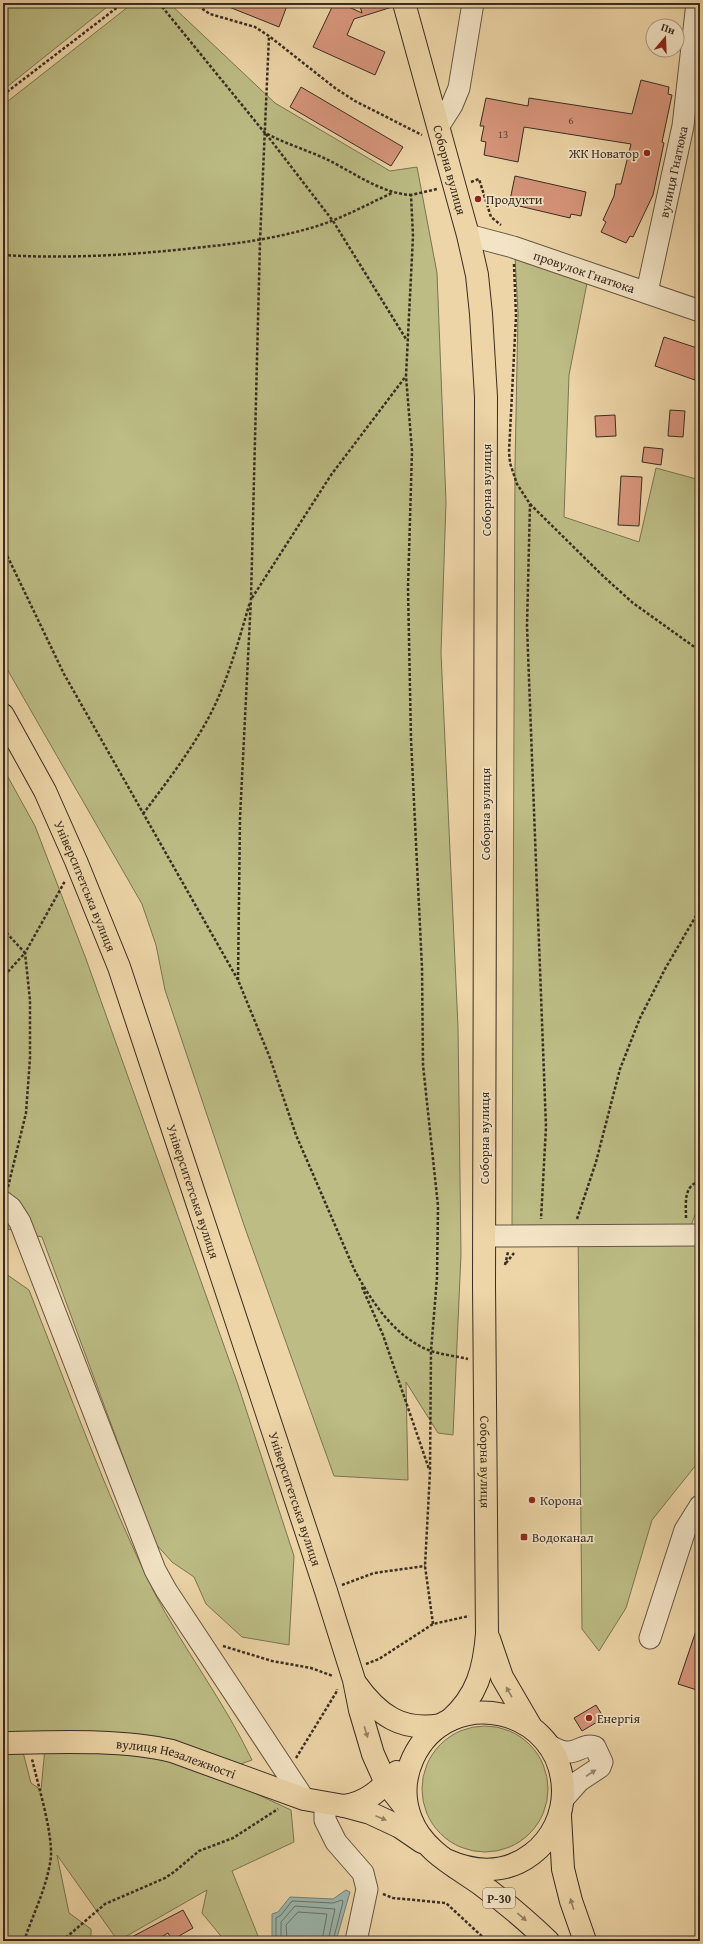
<svg xmlns="http://www.w3.org/2000/svg" width="703" height="1944" font-family="'Gentium Book Plus',serif">
	<style>
		.green { fill: #bcbc84; stroke: #7b7453 }
		.water { fill: #9bb7af; stroke: #748077 }
		.lines { fill: none; stroke-linecap: round; stroke-linejoin: round }
		.shore { stroke: #6a7268; stroke-width: 1 }
		.building { fill: #d8967c; stroke: #3a2d22 }
		.minor-casing { stroke: #675743; stroke-width: 23 }
		.major-casing { stroke: #3a2d22; stroke-width: 24 }
		.path { stroke: #3a2d22; stroke-width: 2.5; stroke-dasharray: 3 2; stroke-linecap: butt }
		.minor { stroke: #f3e4c6; stroke-width: 21 }
		.major { stroke: #edd5a7; stroke-width: 22 }
		.oneway { fill: #948164 }
		.oneway2 { fill: #968874 }
		.poi-dot { fill: #8f2418; stroke: #f3e4c6; stroke-width: 1.5 }
		.labels { text-anchor: middle; dominant-baseline: central; stroke-width: 3.5; stroke-linejoin: round; paint-order: stroke }
		.number-label { font-size: 11px; fill: #624738 }
		.shield { fill: #f3e4c6; stroke: #726453; stroke-width: 1 }
		.shield-label { font-size: 12px; font-weight: bold; fill: #3a2d22 }
		.poi-label { font-size: 13px; fill: #3a2d22; stroke: #f3e4c6; text-anchor: start }
		.street-label { font-size: 13px; fill: #3a2d22; stroke: #f3e4c6 }
	</style>
	<rect width="100%" height="100%" fill="#edd5a7"/>
	<filter id="stains"><feTurbulence type="fractalNoise" baseFrequency=".005" numOctaves="4"/><feColorMatrix values="0 0 0 0 .2 0 0 0 0 .09 0 0 0 0 .02 0 0 0 .5 -.17"/></filter>
	<radialGradient id="worn" r=".72"><stop offset=".6" stop-color="#630" stop-opacity="0"/><stop offset="1" stop-color="#630" stop-opacity=".3"/></radialGradient>
	<g class="green">
		<path d="M3,3H112L3,90Z"/>
		<path d="M133,3H169L275,103L390,171L417,167L437,273L446,502L441,653L458,1027L461,1254L453,1435L438,1433L406,1382L408,1480L334,1476L245,1228L165,990L156,945L142,904L3,662V105Z"/>
		<path d="M515,257L587,283L569,375L564,517L639,542L656,468L700,480V1201L691,1226L700,1227V1460L652,1520L626,1608L599,1651L582,1629L578,1227H512L515,466L518,313Z"/>
		<path d="M3,768L35,826L86,959L238,1385L294,1556L289,1645L242,1637L206,1604L194,1577L172,1562L155,1543L42,1237L3,1228Z"/>
		<path d="M6,1274L29,1290C69,1391 106,1495 154,1592C184,1650 224,1701 252,1760L235,1766L3,1738V1314Z"/>
		<circle cx="485" cy="1789" r="63"/>
		<path d="M45,1748L177,1757L291,1810L294,1842L232,1871L260,1941H225L202,1913L207,1890L118,1941L57,1855L69,1913L91,1929V1941H3V1752H23L31,1783L41,1790Z"/>
	</g>
	<path class="water" d="M346,1890L350,1892L336,1941H272V1914L278,1912L290,1897L333,1899Z"/>
	<g class="lines">
		<g class="shore">
			<path d="M276,1941V1918L281,1915L292,1901L333,1903L342,1900L343,1902L333,1941"/>
			<path d="M281,1941V1922L295,1906L335,1909L328,1941"/>
			<path d="M287,1941L286,1925L298,1912L327,1914L322,1941"/>
		</g>
	</g>
	<g class="building">
		<path d="M219,3H288L279,27Z"/>
		<path d="M334,3H340L362,13L359,3H392V7L354,19L347,35L385,52L375,75L313,47Z"/>
		<path d="M641,80L669,87L668,94L672,95L662,142L664,143L653,195L633,237L630,236L626,243L601,232L606,222L603,220L614,196L616,184H621L631,144L524,127L518,162L484,155L486,142L481,141L484,126H480L486,98L528,106L529,98L632,114Z"/>
		<path d="M301,87L403,147L391,166L290,107Z"/>
		<path d="M515,176L586,192L581,216L571,214L570,218L515,205V201L510,200Z"/>
		<path d="M664,337L700,349V364L695,380L655,366Z"/>
		<path d="M670,410L685,411L683,437L668,436Z"/>
		<path d="M615,415L616,436L596,437L595,416Z"/>
		<path d="M644,447L663,449L661,465L642,462Z"/>
		<path d="M621,476L642,477L639,526L618,525Z"/>
		<path d="M698,1625H700V1691L678,1684Z"/>
		<path d="M596,1705L604,1718L582,1731L574,1718Z"/>
		<path d="M183,1910L193,1928L172,1940L168,1933L154,1941H124Z"/>
	</g>
	<g class="lines">
		<defs>
			<g id="minor">
				<path d="M438,127L452,105L459,88L473,3"/>
				<path id="s1" d="M468,235L513,247L700,311"/>
				<path id="s2" d="M647,292L683,126L697,3"/>
				<path d="M3,1202L11,1208L20,1222L155,1570L166,1590L304,1799"/>
				<path d="M484,1236L700,1235"/>
				<path d="M650,1638L685,1530L700,1506"/>
				<path d="M548,1745C554,1748 560,1752 567,1752C577,1753 585,1743 595,1747L602,1762L600,1767L579,1781L563,1799"/>
				<path d="M325,1804V1820L336,1842L363,1873L367,1889L356,1941"/>
			</g>
			<g id="major">
				<path id="s3" d="M404,3L468,235L477,275L481,314L486,397L484,1284L487,1634C484,1670 477,1696 450,1720"/>
				<path id="s4" d="M3,715L45,791L76,861L119,967L326,1591L354,1680L360,1710L373,1754L386,1783L407,1810"/>
				<path d="M489,1639L502,1677L530,1725"/>
				<path d="M356,1684C378,1715 402,1732 441,1725"/>
				<path id="s5" d="M3,1743C55,1742 122,1739 172,1751L304,1799L344,1806L370,1813L400,1827L422,1842"/>
				<path d="M344,1806C367,1803 381,1789 397,1772"/>
				<path d="M560,1816L563,1869L571,1901L585,1941"/>
				<path d="M446,1860C475,1873 506,1874 532,1854C552,1839 563,1815 563,1791C562,1707 449,1682 413,1758C404,1778 403,1799 411,1819C423,1851 457,1867 483,1886C506,1903 528,1922 548,1941"/>
			</g>
		</defs>
		<use href="#minor" class="minor-casing"/>
		<use href="#major" class="major-casing"/>
		<g class="path">
			<path d="M159,3L264,132C283,143 304,149 324,158C352,171 379,193 411,195"/>
			<path d="M194,3L210,14L255,27L269,36L335,88L355,101L422,135"/>
			<path d="M3,95L123,3"/>
			<path d="M266,134L333,221L406,339"/>
			<path d="M471,182L479,179L491,217L501,225"/>
			<path d="M3,255C67,259 131,255 194,248C235,244 274,239 314,227C341,219 366,205 392,193"/>
			<path d="M514,264L516,316L509,452L510,463L517,484L530,504L527,626L546,1127L541,1219"/>
			<path d="M530,504L603,576L633,603L700,651"/>
			<path d="M3,547L64,674L238,980L270,1058L296,1135L354,1269C371,1301 395,1338 431,1351C443,1355 456,1356 468,1359"/>
			<path d="M252,598L331,475L406,376"/>
			<path d="M143,814C163,787 184,760 201,731C225,692 237,646 250,602"/>
			<path d="M3,929L25,953L3,977"/>
			<path d="M238,980L240,818L251,598L260,241L269,36"/>
			<path d="M8,1187L26,1113L30,1058V1000L25,953L65,881"/>
			<path d="M686,1218C686,1203 683,1186 700,1181"/>
			<path d="M577,1219L596,1162L620,1069L640,1018L665,969L700,909"/>
			<path d="M506,1263L514,1253"/>
			<path d="M505,1265L508,1252"/>
			<path d="M362,1287L383,1335L429,1469"/>
			<path d="M342,1585L374,1573L425,1566"/>
			<path d="M433,1624L425,1566L430,1472L431,1351L437,1278L438,1206L423,1065L422,968L411,739L408,588L412,451L406,376L413,236L411,195L437,189"/>
			<path d="M223,1646L272,1661L311,1668L333,1676"/>
			<path d="M366,1664L379,1659L433,1624L469,1616"/>
			<path d="M296,1758L337,1691V1689"/>
			<path d="M383,1894L393,1898L446,1903L487,1941"/>
			<path d="M24,1941C33,1914 48,1885 51,1856C52,1830 38,1785 32,1759"/>
			<path d="M62,1941L105,1904L165,1878L174,1872L199,1851L233,1838L278,1809"/>
		</g>
		<use href="#minor" class="minor"/>
		<use href="#major" class="major"/>
	</g>
	<defs><path id="oneway-solid" d="M-6-.8H1V-3.2L6.5 0L1 3.2V.8H-6Z"/></defs>
	<g class="oneway">
		<use href="#oneway-solid" transform="translate(509 1692) rotate(-119)"/>
		<use href="#oneway-solid" transform="translate(366 1732) rotate(73)"/>
		<use href="#oneway-solid" transform="translate(381 1818) rotate(23)"/>
		<use href="#oneway-solid" transform="translate(572 1904) rotate(-107)"/>
		<use href="#oneway-solid" transform="translate(522 1917) rotate(40)"/>
	</g>
	<use class="oneway2" href="#oneway-solid" transform="translate(591 1773) rotate(-33)"/>
	<g class="poi-dot">
		<circle cx="647" cy="153" r="4"/>
		<circle cx="478" cy="199" r="4"/>
		<circle cx="532" cy="1500" r="4"/>
		<rect x="520" y="1533" width="8" height="8" rx="2"/>
		<circle cx="589" cy="1718" r="4"/>
	</g>
	<g class="labels">
		<g class="number-label">
			<text x="571" y="120">6</text>
			<text x="503" y="134">13</text>
		</g>
		<rect class="shield" x="483" y="1888" width="32" height="20" rx="3"/>
		<g class="shield-label">
			<text x="499" y="1898">Р-30</text>
		</g>
		<g class="poi-label">
			<text x="639" y="153" text-anchor="end">ЖК Новатор</text>
			<text x="486" y="199">Продукти</text>
			<text x="540" y="1500">Корона</text>
			<text x="532" y="1537">Водоканал</text>
			<text x="597" y="1718">Енергія</text>
		</g>
		<g class="street-label">
			<text stroke="none"><textPath href="#s3" startOffset="173">Соборна вулиця</textPath></text>
			<text stroke="none"><textPath href="#s2" startOffset="123">вулиця Гнатюка</textPath></text>
			<text stroke="none"><textPath href="#s1" startOffset="122">провулок Гнатюка</textPath></text>
			<text transform="translate(486 490) rotate(-90)">Соборна вулиця</text>
			<text transform="translate(485 814) rotate(-90)">Соборна вулиця</text>
			<text stroke="none"><textPath href="#s4" startOffset="190">Університетська вулиця</textPath></text>
			<text transform="translate(484 1138) rotate(-90)">Соборна вулиця</text>
			<text stroke="none"><textPath href="#s4" startOffset="514">Університетська вулиця</textPath></text>
			<text stroke="none"><textPath href="#s3" startOffset="1469">Соборна вулиця</textPath></text>
			<text stroke="none"><textPath href="#s4" startOffset="838">Університетська вулиця</textPath></text>
			<text stroke="none"><textPath href="#s5" startOffset="175">вулиця Незалежності</textPath></text>
		</g>
	</g>
	<rect width="703" height="1944" fill="none" stroke="#edd5a7" stroke-width="16"/>
	<rect x="4" y="4" width="695" height="1936" fill="none" stroke="#3a2d22" stroke-width="2"/>
	<rect x="8" y="8" width="687" height="1928" fill="none" stroke="#3a2d22"/>
	<g transform="translate(665 38) rotate(19)"><circle r="19" fill="#f3e4c6" stroke="#a99b84"/>
	<path d="M0-3L7 15L0 10L-7 15Z" fill="#8f2418"/>
	<text y="-6" font-size="11" font-weight="bold" text-anchor="middle" fill="#3a2d22">Пн</text>
	</g>
	<rect width="100%" height="100%" filter="url(#stains)"/>
	<rect width="100%" height="100%" fill="url(#worn)"/>
</svg>
